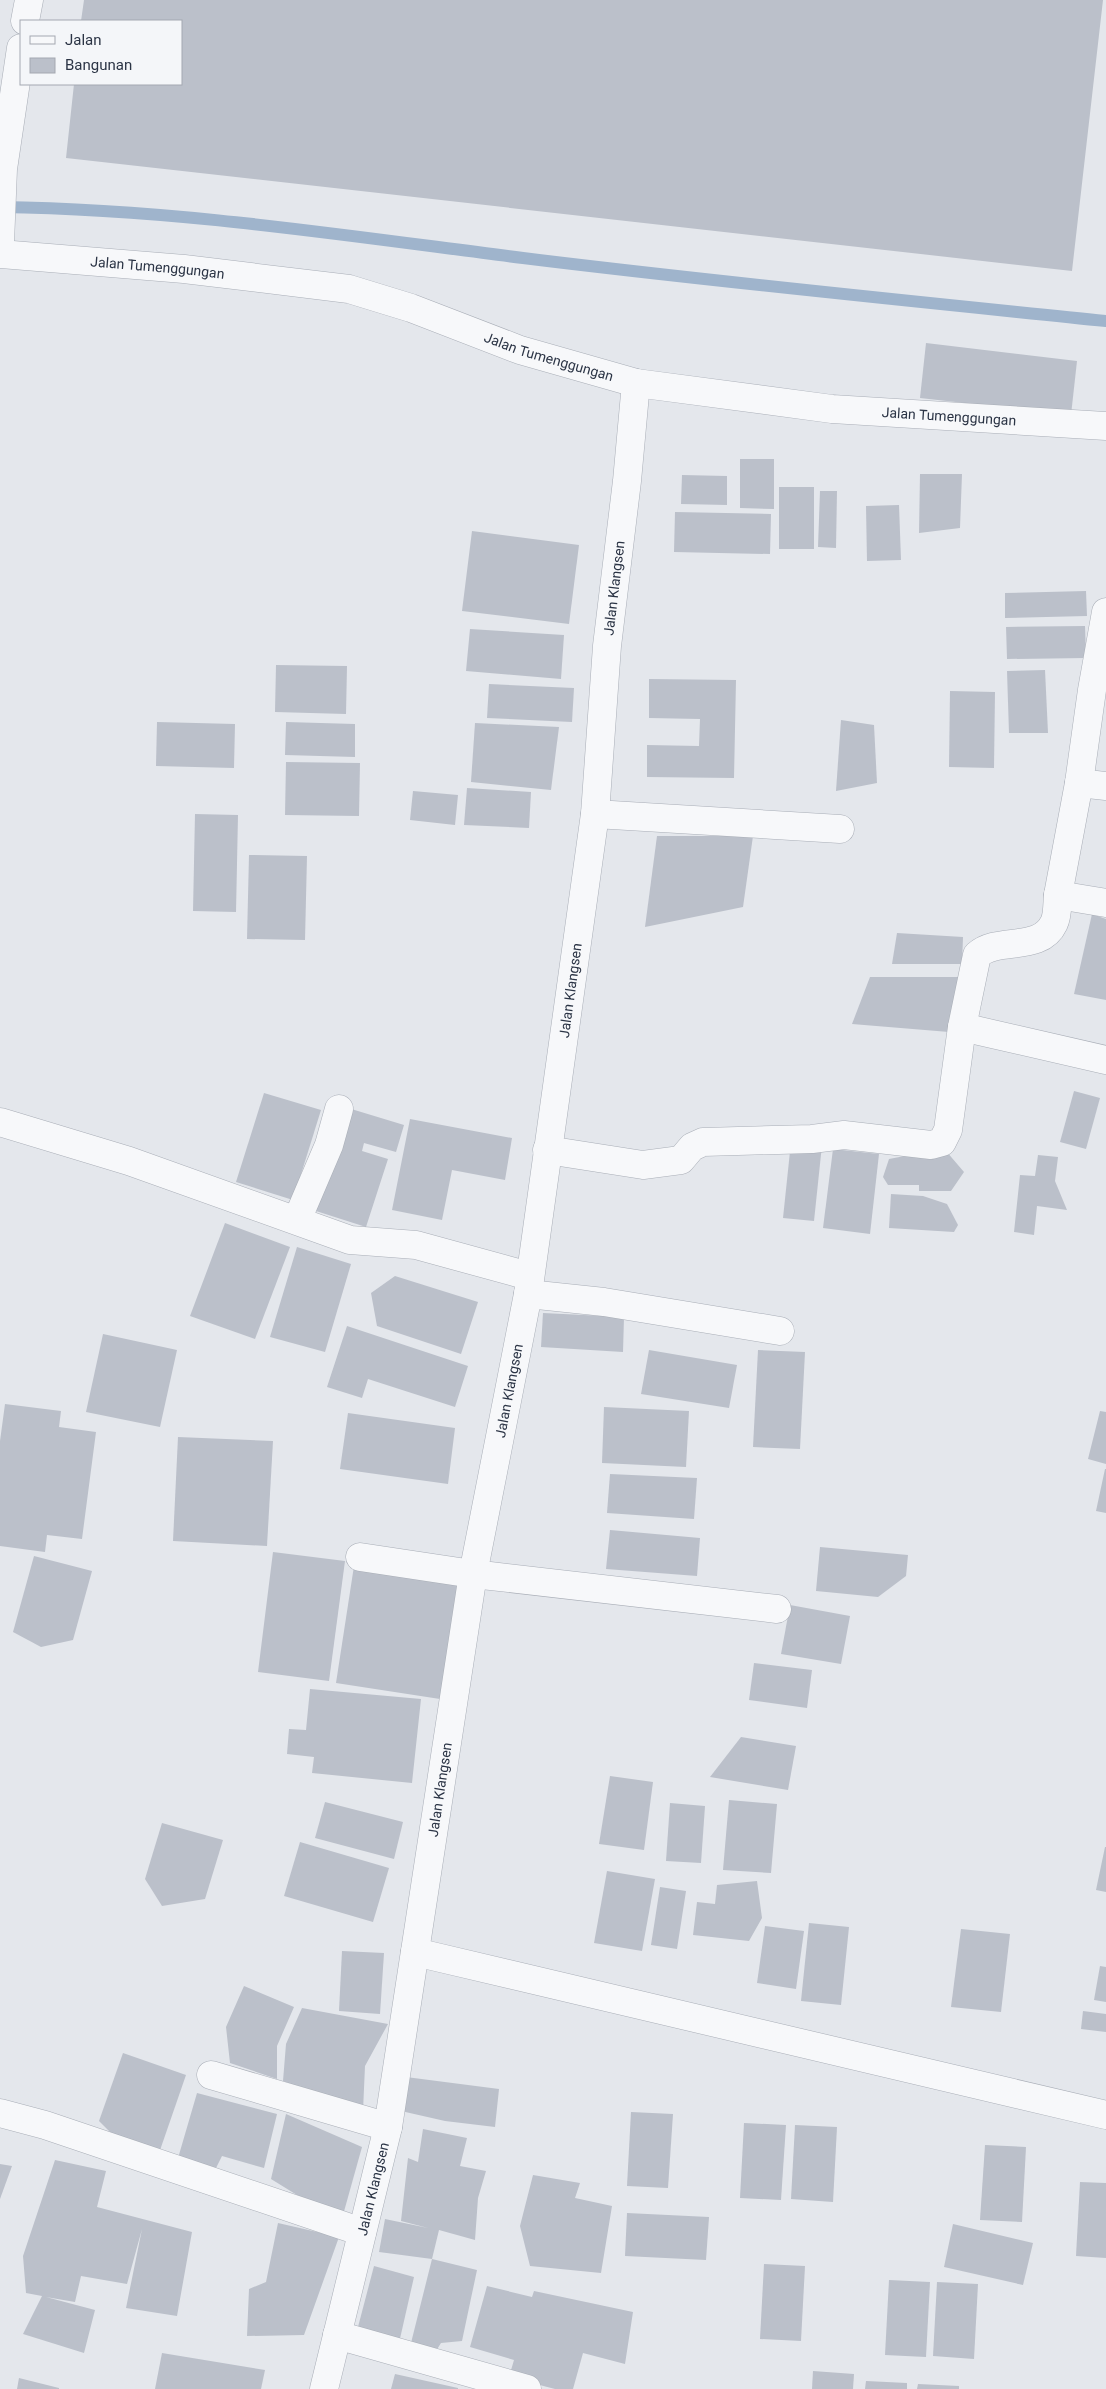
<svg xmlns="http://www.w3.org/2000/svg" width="1106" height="2389" font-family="Roboto,sans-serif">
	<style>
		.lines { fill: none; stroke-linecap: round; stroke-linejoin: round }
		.stream { stroke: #9fb4cc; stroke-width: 12 }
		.building { fill: #bbc0ca }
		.minor-casing { stroke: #a9aeb7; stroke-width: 29 }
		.tertiary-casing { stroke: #a9aeb7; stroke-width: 29 }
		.minor { stroke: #f7f8fa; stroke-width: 28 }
		.tertiary { stroke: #f7f8fa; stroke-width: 28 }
		.labels { text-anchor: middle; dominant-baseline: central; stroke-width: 4.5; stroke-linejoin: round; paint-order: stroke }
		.street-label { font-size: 14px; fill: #2b3445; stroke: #f4f6f9 }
	</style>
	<rect width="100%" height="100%" fill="#e4e7ec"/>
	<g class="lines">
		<path class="stream" d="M0,207C175,209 349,236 523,258C717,282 911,301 1106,321"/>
	</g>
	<g class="building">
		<path d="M84,0H1103L1072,271L66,158L74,84H181V21H81Z"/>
		<path d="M926,343L1077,361L1071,415L920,398Z"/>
		<path d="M740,459H774V509L740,508Z"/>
		<path d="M920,474H962L960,528L919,533Z"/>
		<path d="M682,475L727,476V505L681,504Z"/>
		<rect x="779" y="487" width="35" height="62"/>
		<path d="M820,491H837L836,548L818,547Z"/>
		<path d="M899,505L901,560L867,561L866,506Z"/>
		<path d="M675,512L771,514L770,554L674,552Z"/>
		<path d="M472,531L579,545L569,624L462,611Z"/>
		<path d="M1086,591L1087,616L1005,618V593Z"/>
		<path d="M1085,626L1086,658L1007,659L1006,627Z"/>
		<path d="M470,629L564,635L561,679L466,671Z"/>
		<path d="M276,665L347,666L346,714L275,712Z"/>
		<path d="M1045,670L1048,733H1009L1007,671Z"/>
		<path d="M649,679L736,680L734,778L647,777V745L699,746L700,719L649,718Z"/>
		<path d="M489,684L574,688L572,722L487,718Z"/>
		<path d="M950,691L995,692L994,768L949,767Z"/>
		<path d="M841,720L874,725L877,783L836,791Z"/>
		<path d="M157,722L235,724L234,768L156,766Z"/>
		<path d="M286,722L355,724V757L285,755Z"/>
		<path d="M475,723L559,727L551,790L471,782Z"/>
		<path d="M286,762L360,763L359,816L285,815Z"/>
		<path d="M467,788L531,792L529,828L464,825Z"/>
		<path d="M413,791L458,795L455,825L410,820Z"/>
		<path d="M195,814L238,815L236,912L193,911Z"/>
		<path d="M657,836H753L743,907L645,927Z"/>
		<path d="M249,855L307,856L305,940L247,939Z"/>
		<path d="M1092,914L1106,919V1000L1074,994Z"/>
		<path d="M897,933L963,937L962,964H892Z"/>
		<path d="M870,977H962L949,1032L852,1024Z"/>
		<path d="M1074,1091L1100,1098L1086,1149L1060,1142Z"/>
		<path d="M264,1093L321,1110L293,1200L236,1182Z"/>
		<path d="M348,1108L404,1125L396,1152L364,1143L362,1151L388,1159L366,1227L316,1211Z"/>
		<path d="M410,1119L512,1138L505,1180L452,1170L442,1220L392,1210Z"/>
		<path d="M791,1142L822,1145L814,1221L783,1218Z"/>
		<path d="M833,1149L879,1154L870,1234L823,1228Z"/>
		<path d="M946,1151L964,1172L951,1191H919V1185H888L883,1177L889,1159L910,1155L920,1158L930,1153Z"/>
		<path d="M1038,1155L1058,1157L1055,1181L1067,1210L1037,1206L1034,1235L1014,1232L1020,1175L1035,1176Z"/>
		<path d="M891,1194L923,1196L947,1204L958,1225L954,1232L889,1228Z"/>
		<path d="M225,1223L290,1247L255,1339L190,1316Z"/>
		<path d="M297,1247L351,1264L325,1352L270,1337Z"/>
		<path d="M395,1276L478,1302L461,1354L377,1326L371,1293Z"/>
		<path d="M543,1313L624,1317L623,1352L541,1347Z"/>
		<path d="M347,1326L468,1366L455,1407L368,1379L362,1398L327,1387Z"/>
		<path d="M103,1334L177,1350L160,1427L86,1412Z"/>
		<path d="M649,1350L737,1365L729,1408L641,1394Z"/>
		<path d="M758,1350L805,1352L800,1449L753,1447Z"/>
		<path d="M5,1404L61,1411L59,1427L96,1432L82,1539L47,1535L45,1552L0,1546V1441Z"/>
		<path d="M604,1407L689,1411L686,1467L602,1463Z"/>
		<path d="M1100,1411L1106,1412V1464L1088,1459Z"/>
		<path d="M348,1413L455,1428L448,1484L340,1469Z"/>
		<path d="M178,1437L273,1441L267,1546L173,1541Z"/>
		<path d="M1105,1469H1106V1513L1096,1511Z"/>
		<path d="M610,1474L697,1478L694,1519L607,1513Z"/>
		<path d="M610,1530L700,1538L697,1576L606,1569Z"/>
		<path d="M820,1547L908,1555L906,1576L878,1597L816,1591Z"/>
		<path d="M273,1552L345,1561L329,1681L258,1672Z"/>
		<path d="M34,1556L92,1571L73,1640L41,1647L13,1632Z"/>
		<path d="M354,1566L459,1583L440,1699L336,1683Z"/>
		<path d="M790,1605L850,1616L841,1664L781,1654Z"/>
		<path d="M754,1663L812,1670L807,1708L749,1700Z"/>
		<path d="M310,1689L421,1699L412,1783L312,1773L314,1757L287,1754L289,1729L306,1730Z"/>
		<path d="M741,1737L796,1746L788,1790L710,1777Z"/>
		<path d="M610,1776L653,1782L644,1850L599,1844Z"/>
		<path d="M729,1800L777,1804L771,1873L723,1870Z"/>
		<path d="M325,1802L403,1822L394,1859L315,1838Z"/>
		<path d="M670,1803L705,1806L701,1863L666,1861Z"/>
		<path d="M162,1823L223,1840L205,1899L162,1906L145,1879Z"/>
		<path d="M300,1842L389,1868L373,1922L284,1896Z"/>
		<path d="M1105,1847H1106V1892L1096,1890Z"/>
		<path d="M607,1871L655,1879L642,1951L594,1943Z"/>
		<path d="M757,1881L762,1918L749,1941L693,1935L697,1902L715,1904L717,1885Z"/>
		<path d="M660,1887L686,1891L677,1949L651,1945Z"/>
		<path d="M809,1923L849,1927L841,2005L801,2001Z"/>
		<path d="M765,1926L804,1931L796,1989L757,1983Z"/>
		<path d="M961,1929L1010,1934L1001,2012L951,2007Z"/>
		<path d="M342,1951L384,1953L380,2014L339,2011Z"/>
		<path d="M1100,1966L1106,1967V2002L1094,2000Z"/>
		<path d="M244,1986L294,2007L277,2046V2079L230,2063L226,2027Z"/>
		<path d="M302,2008L388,2024L365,2066L363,2111L283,2081L286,2044Z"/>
		<path d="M1083,2011L1106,2014V2032L1081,2029Z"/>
		<path d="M123,2053L186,2075L158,2156L121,2143L99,2121Z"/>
		<path d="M406,2077L499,2089L495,2127L445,2121L401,2111Z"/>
		<path d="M197,2093L277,2114L264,2168L222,2156L212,2176L176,2165Z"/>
		<path d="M631,2112L673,2114L668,2188L627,2186Z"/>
		<path d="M286,2114L362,2147L343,2215L310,2203L271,2179Z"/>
		<path d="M744,2123L786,2125L781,2200L740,2198Z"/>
		<path d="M795,2125L837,2127L833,2202L791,2199Z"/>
		<path d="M423,2129L467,2138L460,2166L486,2171L478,2198L475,2240L439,2230L432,2259L379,2252L385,2219L428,2228L401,2221L408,2158L418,2162Z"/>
		<path d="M985,2145L1026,2147L1022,2222L980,2220Z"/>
		<path d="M55,2160L106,2171L97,2207L192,2232L177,2316L126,2308L142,2229L127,2284L81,2276L75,2302L46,2297L95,2310L84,2353L23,2334L42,2296L26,2293L23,2256Z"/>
		<path d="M0,2164L12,2166L0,2199Z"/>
		<path d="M533,2175L580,2183L575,2198L612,2206L601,2273L530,2266L520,2226Z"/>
		<path d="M1080,2182L1106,2183V2258L1076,2256Z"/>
		<path d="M627,2213L709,2217L706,2260L625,2256Z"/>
		<path d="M278,2223L339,2237L304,2335L247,2336L249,2289L266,2282Z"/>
		<path d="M953,2224L1033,2243L1023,2285L944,2267Z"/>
		<path d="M432,2259L477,2270L462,2341L441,2343L434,2354L410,2347Z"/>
		<path d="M764,2264L805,2266L801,2341L760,2339Z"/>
		<path d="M374,2266L414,2277L399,2343L358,2327Z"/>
		<path d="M889,2280L930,2282L926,2357L885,2355Z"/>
		<path d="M937,2282L978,2284L974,2359L933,2356Z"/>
		<path d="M487,2286L532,2297L534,2291L633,2312L625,2364L583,2353L573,2389H555L509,2377L514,2360L470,2347Z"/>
		<path d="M162,2353L265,2370L261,2389H155Z"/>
		<path d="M813,2371L854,2374L853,2389H812Z"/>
		<path d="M395,2374L458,2388V2389H391Z"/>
		<path d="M19,2378L59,2388V2389H17Z"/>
		<path d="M866,2381L907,2383V2389H865Z"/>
		<path d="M918,2384L959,2386V2389H917Z"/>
	</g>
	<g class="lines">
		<defs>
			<g id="minor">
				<path d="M25,21L29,0"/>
				<path d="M0,243L3,169L21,48"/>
				<path d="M1106,612L1092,690L1079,783L1058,895L1106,903"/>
				<path d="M1079,783L1106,786"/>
				<path d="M595,814L840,829"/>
				<path d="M962,1027L1106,1060"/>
				<path d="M0,1122L129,1161L350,1240L416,1245L529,1276"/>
				<path d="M547,1150L643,1165L681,1160L692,1147L703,1142L812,1139L844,1135L931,1145L942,1142L948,1130L962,1027L977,955C998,936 1040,953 1054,923C1058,915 1057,903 1058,895"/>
				<path d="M297,1220L329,1145L339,1109"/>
				<path d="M528,1294L604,1302L780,1331"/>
				<path d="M360,1557L473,1574L777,1609"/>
				<path d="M415,1952L1106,2115"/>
				<path d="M211,2075L388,2127"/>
				<path d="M0,2113L45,2125L362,2232"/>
				<path d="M337,2335L527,2389"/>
				<path id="s1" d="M324,2389L388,2127L473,1574L528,1294L595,814L607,646L627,481L636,383"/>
			</g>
			<g id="tertiary">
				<path id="s2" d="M0,254L184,269L349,289L411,308L520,350L636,383L832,409L1106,426"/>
			</g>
		</defs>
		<use href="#minor" class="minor-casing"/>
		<use href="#tertiary" class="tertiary-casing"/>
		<use href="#minor" class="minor"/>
		<use href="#tertiary" class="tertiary"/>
	</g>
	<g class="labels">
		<g class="street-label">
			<text stroke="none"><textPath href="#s2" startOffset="158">Jalan Tumenggungan</textPath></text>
			<text stroke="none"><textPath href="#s2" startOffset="562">Jalan Tumenggungan</textPath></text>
			<text stroke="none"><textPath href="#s2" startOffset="968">Jalan Tumenggungan</textPath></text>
			<text stroke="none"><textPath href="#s1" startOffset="1826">Jalan Klangsen</textPath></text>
			<text stroke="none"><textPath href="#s1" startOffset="1421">Jalan Klangsen</textPath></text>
			<text stroke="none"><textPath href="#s1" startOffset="1016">Jalan Klangsen</textPath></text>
			<text stroke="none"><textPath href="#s1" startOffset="611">Jalan Klangsen</textPath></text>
			<text stroke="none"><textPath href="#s1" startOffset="206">Jalan Klangsen</textPath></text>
		</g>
	</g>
	<rect x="20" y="20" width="162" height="65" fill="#f4f6f9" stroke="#a4a8b1"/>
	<rect x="30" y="36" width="25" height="8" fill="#f7f8fa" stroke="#a4a8b1"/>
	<text x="65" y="45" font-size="15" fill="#2b3445">Jalan</text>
	<rect x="30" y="58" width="25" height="15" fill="#bbc0ca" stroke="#a4a8b1"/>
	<text x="65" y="70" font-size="15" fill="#2b3445">Bangunan</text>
</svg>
